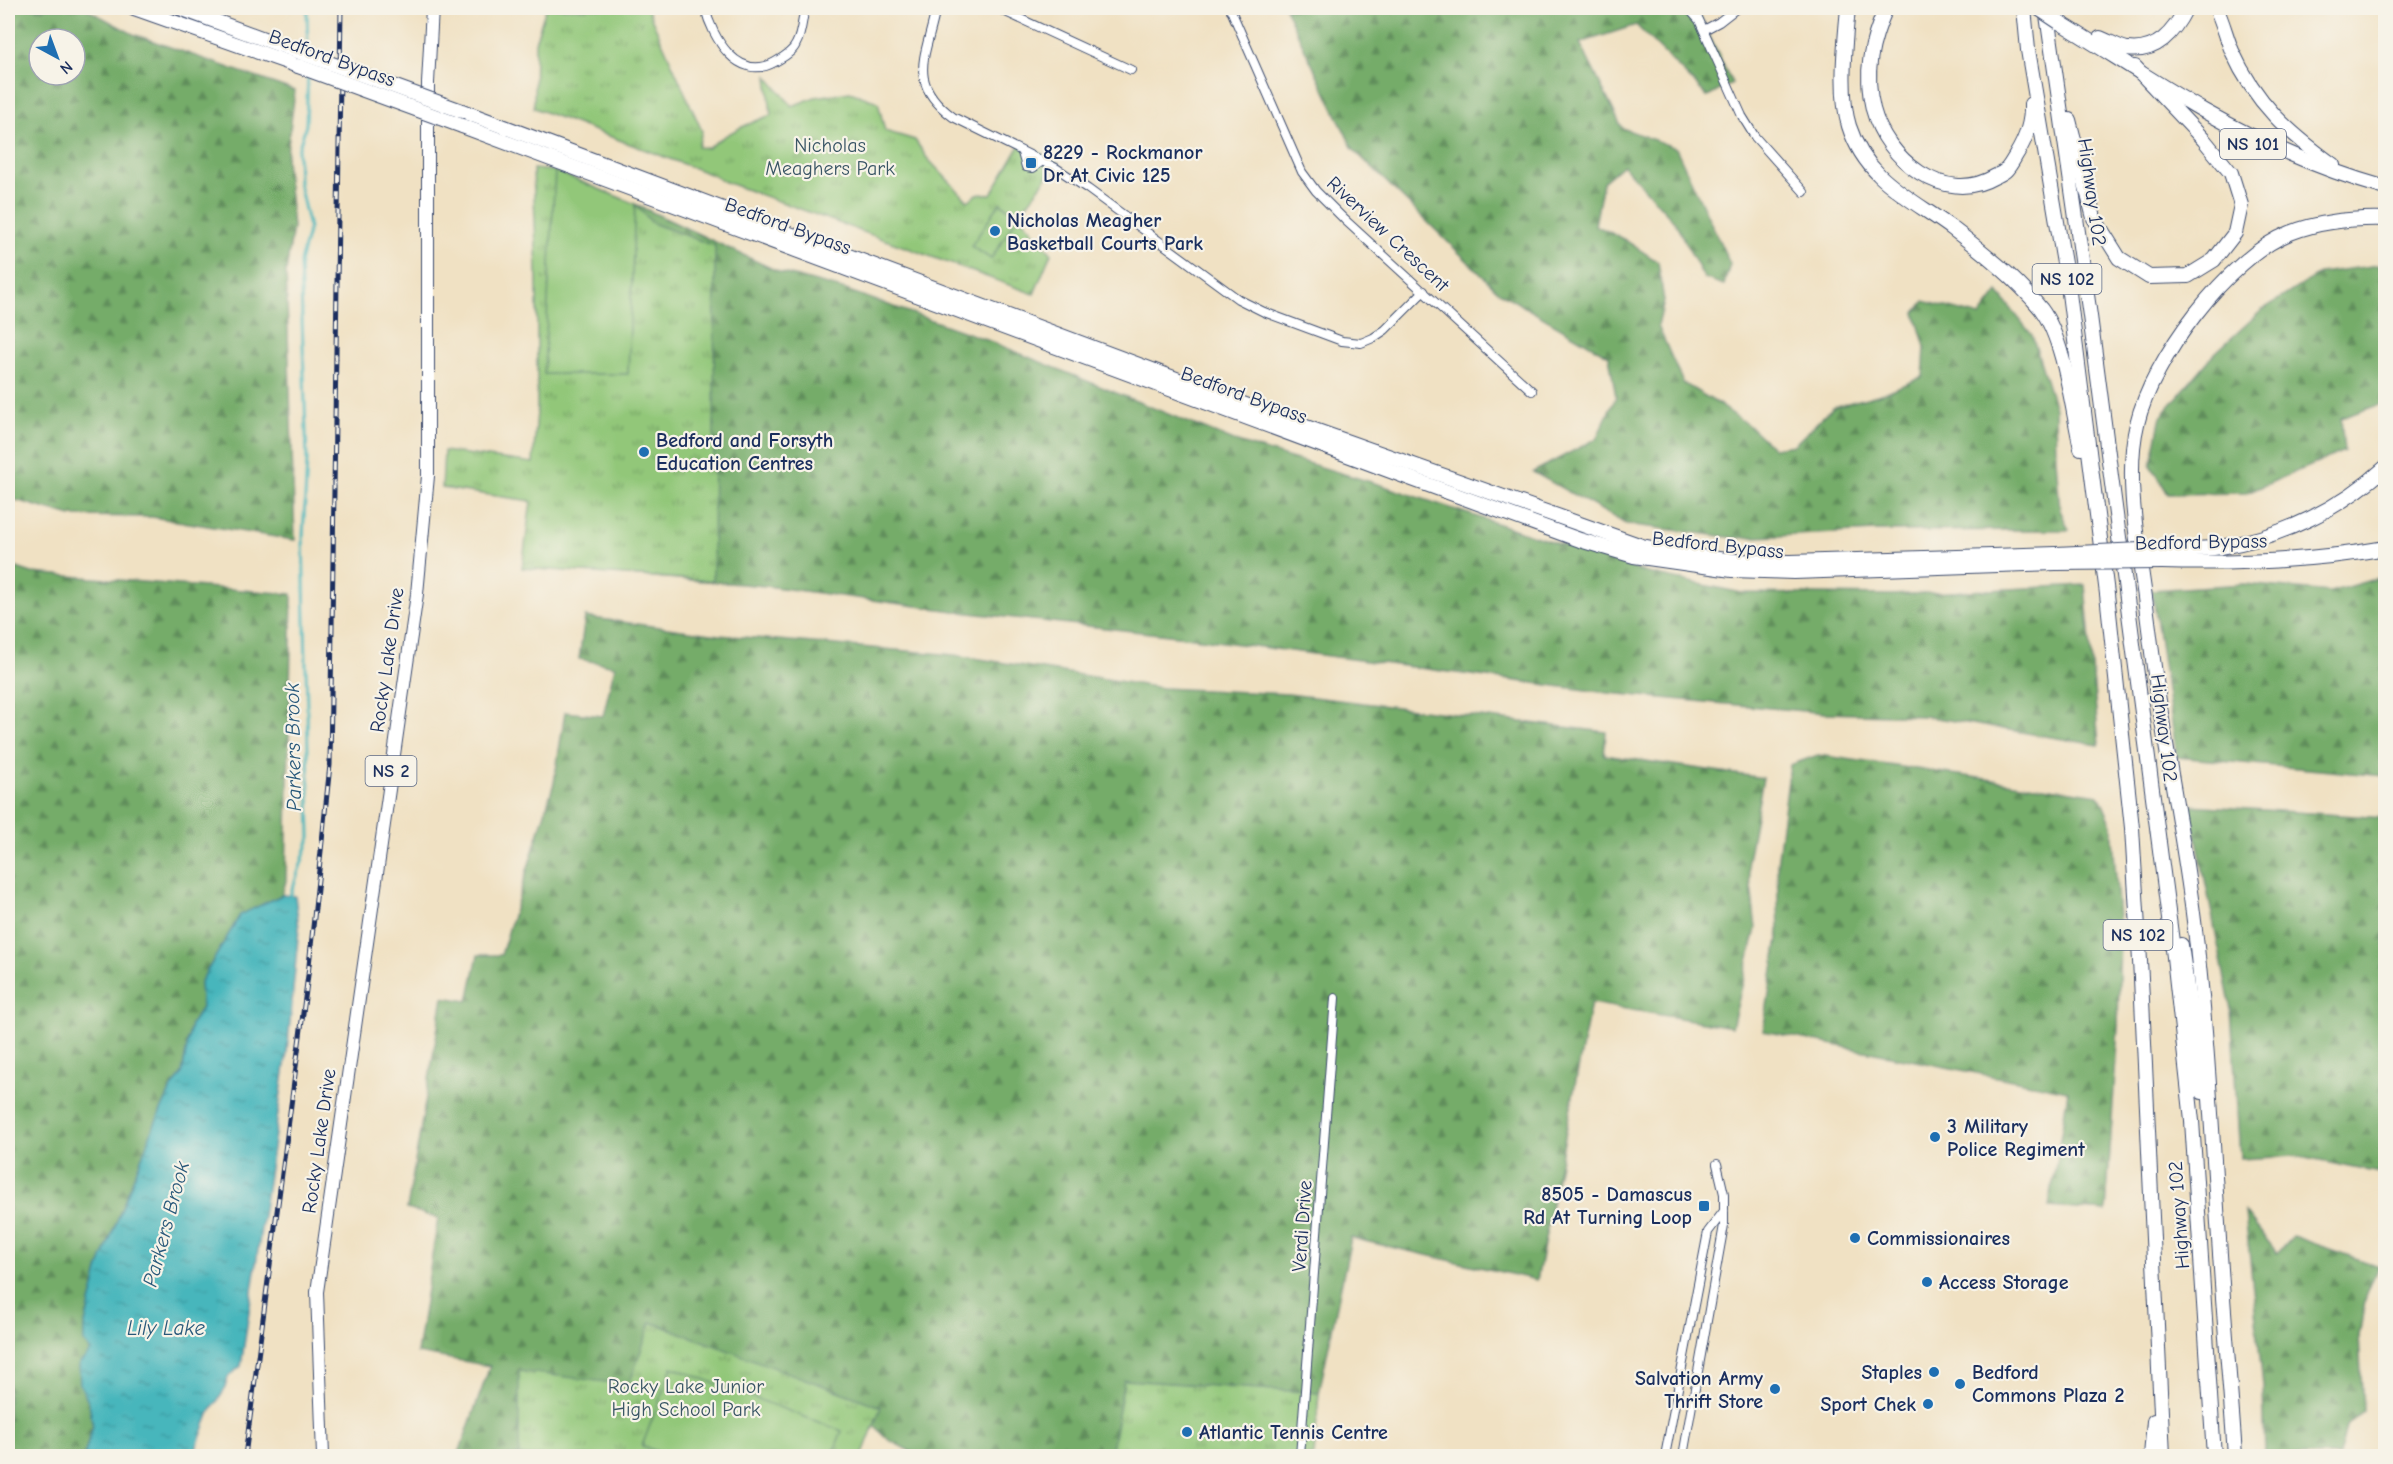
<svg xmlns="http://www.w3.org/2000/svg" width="2393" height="1464" font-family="'Comic Neue',sans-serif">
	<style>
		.forest { fill: url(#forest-firs); stroke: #486e64; stroke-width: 1.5; fill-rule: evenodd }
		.park { fill: url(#park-tufts); stroke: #567b6c; stroke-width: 1.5 }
		.pitch { fill: #92c779; stroke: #567b6c; stroke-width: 1.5 }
		.water { fill: url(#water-ripples); stroke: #30728d; stroke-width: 1.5 }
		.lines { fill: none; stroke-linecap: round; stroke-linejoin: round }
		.stream { stroke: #46b6bc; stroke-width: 3 }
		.minor-casing { stroke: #3b4a6d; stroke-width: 10 }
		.primary-casing { stroke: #3b4a6d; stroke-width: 14 }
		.motorway-casing { stroke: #3b4a6d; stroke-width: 16 }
		.minor { stroke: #fff; stroke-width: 8 }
		.primary { stroke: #fff; stroke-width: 12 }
		.motorway { stroke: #fff; stroke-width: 14 }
		.rail-casing { stroke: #1b2f5e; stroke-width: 5 }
		.rail { stroke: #f7f3e8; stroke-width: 3; stroke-dasharray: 9; stroke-linecap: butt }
		.motorway-bridge-casing { stroke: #3b4a6d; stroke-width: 16; stroke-linecap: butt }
		.motorway-bridge { stroke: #fff; stroke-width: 14 }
		.poi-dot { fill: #1f6fb2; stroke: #f7f3e8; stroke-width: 2 }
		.labels { text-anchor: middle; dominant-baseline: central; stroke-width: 4.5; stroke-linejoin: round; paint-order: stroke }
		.shield { fill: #f7f3e8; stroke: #5d6a87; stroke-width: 1.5 }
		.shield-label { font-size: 18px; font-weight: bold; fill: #1b2f5e }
		.street-label { font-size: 20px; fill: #1b2f5e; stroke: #f7f3e8 }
		.park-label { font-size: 20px; fill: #395565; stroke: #f7f3e8 }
		.poi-label { font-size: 20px; font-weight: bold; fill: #1b2f5e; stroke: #f7f3e8; text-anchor: start }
		.water-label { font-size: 21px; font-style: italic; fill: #28587a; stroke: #f7f3e8 }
	</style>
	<defs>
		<pattern id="forest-firs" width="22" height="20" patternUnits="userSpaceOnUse" patternTransform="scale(1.5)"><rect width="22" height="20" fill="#75ac69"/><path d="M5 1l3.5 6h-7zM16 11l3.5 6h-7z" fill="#5f8c5a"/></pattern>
		<pattern id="park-tufts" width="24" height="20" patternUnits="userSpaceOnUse" patternTransform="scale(1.5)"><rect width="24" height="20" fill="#92c779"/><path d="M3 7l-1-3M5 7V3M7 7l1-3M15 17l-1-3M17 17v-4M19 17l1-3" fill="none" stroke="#76a266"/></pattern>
		<pattern id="water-ripples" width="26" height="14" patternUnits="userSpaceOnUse" patternTransform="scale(1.5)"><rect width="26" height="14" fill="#46b6bc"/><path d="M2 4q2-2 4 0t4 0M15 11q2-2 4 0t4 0" fill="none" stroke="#3a949c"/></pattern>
	</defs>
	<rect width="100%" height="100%" fill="#f7f3e8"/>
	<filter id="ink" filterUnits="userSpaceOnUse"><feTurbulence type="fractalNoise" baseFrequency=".0167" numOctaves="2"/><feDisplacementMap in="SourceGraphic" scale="12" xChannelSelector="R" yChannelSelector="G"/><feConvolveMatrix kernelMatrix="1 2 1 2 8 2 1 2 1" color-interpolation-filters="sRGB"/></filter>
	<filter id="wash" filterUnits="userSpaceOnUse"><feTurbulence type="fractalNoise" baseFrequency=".008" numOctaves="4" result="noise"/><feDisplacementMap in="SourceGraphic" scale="24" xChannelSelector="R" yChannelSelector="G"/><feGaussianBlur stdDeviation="1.35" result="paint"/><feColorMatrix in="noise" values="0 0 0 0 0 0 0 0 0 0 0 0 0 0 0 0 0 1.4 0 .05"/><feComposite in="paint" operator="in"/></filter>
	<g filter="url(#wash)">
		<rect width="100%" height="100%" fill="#f0e1c3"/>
		<g class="forest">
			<path d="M8,8H85L133,34L295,91L286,160L293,227L286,272L295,540L152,517L71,516L8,498ZM39,39H75V75H39Z"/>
			<path d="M1285,8H1691L1701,19L1732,83L1708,97L1636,25L1580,43L1622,128L1676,148L1730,264L1724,285L1704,278L1674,221L1623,165L1603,182L1595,225L1625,240L1658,262L1664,301L1658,326L1683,383L1720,405L1752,428L1773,448L1794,445L1833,407L1878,395L1923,377L1925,347L1915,313L1924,301L1980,316L1998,292L2032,335L2055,408L2056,459L2060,510L2069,530L1875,531L1736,538L1626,524L1533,472L1596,439L1616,397L1609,356L1499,292L1353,149Z"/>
			<path d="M635,204L779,272L846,290L982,338L1234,441L1381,485L1647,573L1742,593L1891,595L2085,585L2099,745L1924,716L1825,713L1608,693L1186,637L969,613L766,586L629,575L628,374Z"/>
			<path d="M2379,265L2385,279V400L2384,403L2341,418L2344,451L2247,493L2168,494L2151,465L2161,416L2215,353L2262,310L2320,273Z"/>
			<path d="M8,565L32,573L292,594L286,881L282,895L240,915L200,983L202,1008L191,1024L182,1074L171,1089L154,1126L99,1267L84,1328L91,1351L80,1384L89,1403L93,1426L84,1456H8Z"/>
			<path d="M2385,576V776L2177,757L2152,590L2245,584L2330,592Z"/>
			<path d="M585,617L719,635L955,655L1162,688L1288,694L1606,732L1604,755L1763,778L1748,860L1756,929L1732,1027L1591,1003L1537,1280L1351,1238L1319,1393L1124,1380L1111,1456H919L889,1440L873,1425L621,1456H458L490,1366L417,1353L438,1218L407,1209L443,997L468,1001L478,955H501L554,783L565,712L603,716L615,666L579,659Z"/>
			<path d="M1818,755L2099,795L2112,825L2120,931L2118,1027L2106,1211L2049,1207L2068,1091L1763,1031L1779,932L1777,865L1790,765Z"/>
			<path d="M2190,805L2385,818V1174L2295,1156L2240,1159L2231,1009Z"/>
			<path d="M2245,1212L2277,1253L2293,1236L2378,1266L2366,1296L2359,1336L2363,1410L2346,1426L2339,1456H2265L2263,1386Z"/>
		</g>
		<g class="park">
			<path d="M546,8H647L702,131L698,147L708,148C726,132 749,124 771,115L767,76L792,106L815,97L850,92L878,102L885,131L915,140L927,158L968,201L977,194H991L1021,143L1058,162L1019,215L1051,253L1034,294L720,180L715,176L534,108L535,42Z"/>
			<path d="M533,169L555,171L635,204L652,223L715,246L713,581L522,568L531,501L442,488L444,451L533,463L537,411V274Z"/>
			<path d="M651,1322L881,1407L862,1456H519V1371L629,1385Z"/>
			<path d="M1124,1380L1319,1393L1314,1456H1111Z"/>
		</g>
		<g class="pitch">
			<path d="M555,171L635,204L628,374H544Z"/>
			<path d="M1000,203L1019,215L991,259L971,246Z"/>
			<path d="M672,1367L842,1431L832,1456H671L642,1446Z"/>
		</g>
		<path class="water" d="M282,895L295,896L299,928L287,1052L241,1366L228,1377L224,1391L210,1412L196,1449L197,1456H84L93,1426L89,1403L80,1384L79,1364L91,1351L84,1342V1328L99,1267L154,1126L171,1089L182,1074L191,1024L202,1008L200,983L240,915Z"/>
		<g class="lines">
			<g class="stream">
				<path d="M307,8L308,52"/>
				<path d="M289,899L310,838L303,537L307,460L300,262L309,228L299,183L298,151L306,125L308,73"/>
			</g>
		</g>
	</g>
	<g filter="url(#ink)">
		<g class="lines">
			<defs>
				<g id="minor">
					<path d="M705,8C712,37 738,83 775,62C782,58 793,52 796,44C802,34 802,19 805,8"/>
					<path d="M936,8C927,56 905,81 953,117L1056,168L1088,189L1238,299L1264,312L1342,341L1361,343L1373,338L1385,330L1424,291"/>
					<path d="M997,8L1131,70"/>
					<path d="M1230,8L1302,172L1316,191L1345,220L1532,391"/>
					<path d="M1688,8L1699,20L1742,116L1755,137L1804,192"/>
					<path d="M1704,30L1719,22L1737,8"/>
					<path d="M1022,153L1026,167L1033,168L1041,162"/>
					<path d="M1300,1456L1335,998"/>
					<path d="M1665,1456L1708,1232L1724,1211"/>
					<path d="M1683,1456L1724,1225V1194L1717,1164"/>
				</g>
				<path id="primary" d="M323,1456L317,1292L417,594L428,476V83L432,8"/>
				<g id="motorway">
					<path d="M134,8L298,66"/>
					<path d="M180,8L299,52"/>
					<path d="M1848,8C1845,41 1839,94 1849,126C1866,180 1911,198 1953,229C1983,252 2017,279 2041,309C2065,341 2072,409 2081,448"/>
					<path d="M1886,8C1871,42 1864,72 1873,109C1886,159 1944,206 1994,177C1998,175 2003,173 2006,170C2010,166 2013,160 2016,155C2026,139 2032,123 2031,104"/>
					<path d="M2024,8L2028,50L2069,293L2107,594L2132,828L2141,978L2163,1456"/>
					<path d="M2046,8L2090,316L2174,957L2192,1121L2214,1456"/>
					<path d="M2216,8C2223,22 2226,37 2232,51C2256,104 2288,132 2333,165"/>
					<path d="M2059,22C2107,51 2155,83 2204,111C2261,143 2322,170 2386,188"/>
					<path d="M2100,38C2108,41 2118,47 2127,49C2157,53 2174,32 2186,8"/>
					<path d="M462,111L1275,416L1642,546L1692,556L1736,561L1790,562L2056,554"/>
					<path d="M2069,120L2094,218L2119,258L2149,277L2188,276L2214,260L2235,233L2241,205L2231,173L2204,140L2135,67"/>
					<path d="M462,126L1412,479L1580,540L1634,556L1732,570L1794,572L2056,563"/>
					<path d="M2161,549C2181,549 2202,550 2221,547C2282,537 2340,509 2386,467"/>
					<path d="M2162,562C2237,564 2312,561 2386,548"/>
					<path d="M2181,945L2202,1092"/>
					<path d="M2151,1456L2154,1421"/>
					<path d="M2235,1456C2231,1394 2225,1331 2221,1269C2213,1153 2208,1036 2194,921C2185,847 2170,774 2159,701C2153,664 2149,627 2144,590C2137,540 2125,473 2137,424C2152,360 2228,257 2290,233C2321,221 2352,218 2386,219"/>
				</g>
			</defs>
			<use href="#minor" class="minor-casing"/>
			<use href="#primary" class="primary-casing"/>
			<use href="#motorway" class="motorway-casing"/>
			<use href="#minor" class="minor"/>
			<use href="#primary" class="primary"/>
			<use href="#motorway" class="motorway"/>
			<defs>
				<path id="rail" d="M245,1456L308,975L330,765L341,8"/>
			</defs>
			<use href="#rail" class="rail-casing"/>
			<use href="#rail" class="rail"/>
			<defs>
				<g id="motorway-bridge">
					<path d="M2038,8L2059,22"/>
					<path d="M299,52L462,111"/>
					<path d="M298,66L462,126"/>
					<path d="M2056,554L2161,549"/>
					<path d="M2056,563L2162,562"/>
				</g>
			</defs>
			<use href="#motorway-bridge" class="motorway-bridge-casing"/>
			<use href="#motorway-bridge" class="motorway-bridge"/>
		</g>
	</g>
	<g class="poi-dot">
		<rect x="1025" y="157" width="12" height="12" rx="3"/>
		<circle cx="995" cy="231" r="6"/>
		<circle cx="644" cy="452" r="6"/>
		<circle cx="1935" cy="1137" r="6"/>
		<rect x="1698" y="1200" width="12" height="12" rx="3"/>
		<circle cx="1855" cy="1238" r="6"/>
		<circle cx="1927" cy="1282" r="6"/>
		<circle cx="1934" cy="1372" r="6"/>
		<circle cx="1960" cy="1384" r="6"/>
		<circle cx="1775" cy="1389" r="6"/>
		<circle cx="1928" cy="1404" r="6"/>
		<circle cx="1187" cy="1432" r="6"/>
	</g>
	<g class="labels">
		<g class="shield">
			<rect x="2220" y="129" width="66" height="30" rx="4.5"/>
			<rect x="2032.5" y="264" width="69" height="30" rx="4.5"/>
			<rect x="365.5" y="756" width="51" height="30" rx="4.5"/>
			<rect x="2103.5" y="920" width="69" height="30" rx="4.5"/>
		</g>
		<g class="shield-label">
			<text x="2253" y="144">NS 101</text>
			<text x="2067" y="279">NS 102</text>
			<text x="391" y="771">NS 2</text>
			<text x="2138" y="935">NS 102</text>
		</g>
		<g class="street-label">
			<text transform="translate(332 58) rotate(20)">Bedford Bypass</text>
			<text transform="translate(2092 192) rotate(82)">Highway 102</text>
			<text transform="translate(788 226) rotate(20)">Bedford Bypass</text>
			<text transform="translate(1388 234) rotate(43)">Riverview Crescent</text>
			<text transform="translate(1244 395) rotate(20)">Bedford Bypass</text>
			<text transform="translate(2201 542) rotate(-1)">Bedford Bypass</text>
			<text transform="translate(1718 545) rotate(6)">Bedford Bypass</text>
			<text transform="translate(387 660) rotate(-82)">Rocky Lake Drive</text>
			<text transform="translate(2164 728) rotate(83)">Highway 102</text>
			<text transform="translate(319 1141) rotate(-82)">Rocky Lake Drive</text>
			<text transform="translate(2179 1215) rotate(-94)">Highway 102</text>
			<text transform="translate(1302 1226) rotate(-86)">Verdi Drive</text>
		</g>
		<g class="park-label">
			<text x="830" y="145">Nicholas<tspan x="830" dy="23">Meaghers Park</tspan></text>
			<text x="686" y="1386">Rocky Lake Junior<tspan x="686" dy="23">High School Park</tspan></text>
		</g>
		<g class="poi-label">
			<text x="1043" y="152">8229 - Rockmanor<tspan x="1043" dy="23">Dr At Civic 125</tspan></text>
			<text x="1007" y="220">Nicholas Meagher<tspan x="1007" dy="23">Basketball Courts Park</tspan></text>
			<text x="656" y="440">Bedford and Forsyth<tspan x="656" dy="23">Education Centres</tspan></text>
			<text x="1947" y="1126">3 Military<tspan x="1947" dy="23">Police Regiment</tspan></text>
			<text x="1692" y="1194" text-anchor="end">8505 - Damascus<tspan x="1692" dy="23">Rd At Turning Loop</tspan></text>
			<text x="1867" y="1238">Commissionaires</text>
			<text x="1939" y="1282">Access Storage</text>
			<text x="1922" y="1372" text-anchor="end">Staples</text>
			<text x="1972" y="1372">Bedford<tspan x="1972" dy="23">Commons Plaza 2</tspan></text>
			<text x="1763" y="1378" text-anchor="end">Salvation Army<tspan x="1763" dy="23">Thrift Store</tspan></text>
			<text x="1916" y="1404" text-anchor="end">Sport Chek</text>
			<text x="1199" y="1432">Atlantic Tennis Centre</text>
		</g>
		<g class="water-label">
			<text transform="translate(293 747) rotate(-91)">Parkers Brook</text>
			<text transform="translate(166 1224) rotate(-75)">Parkers Brook</text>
			<text x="166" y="1328">Lily Lake</text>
		</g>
	</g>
	<rect width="2393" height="1464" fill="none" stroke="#f7f3e8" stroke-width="30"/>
	<g transform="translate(57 57) rotate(139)"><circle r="28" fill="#f7f3e8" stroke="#9fa5b1" stroke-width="1.5"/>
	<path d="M0-4.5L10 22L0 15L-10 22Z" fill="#1f6fb2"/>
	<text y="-9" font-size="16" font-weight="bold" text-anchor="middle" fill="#1b2f5e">N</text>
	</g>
</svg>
